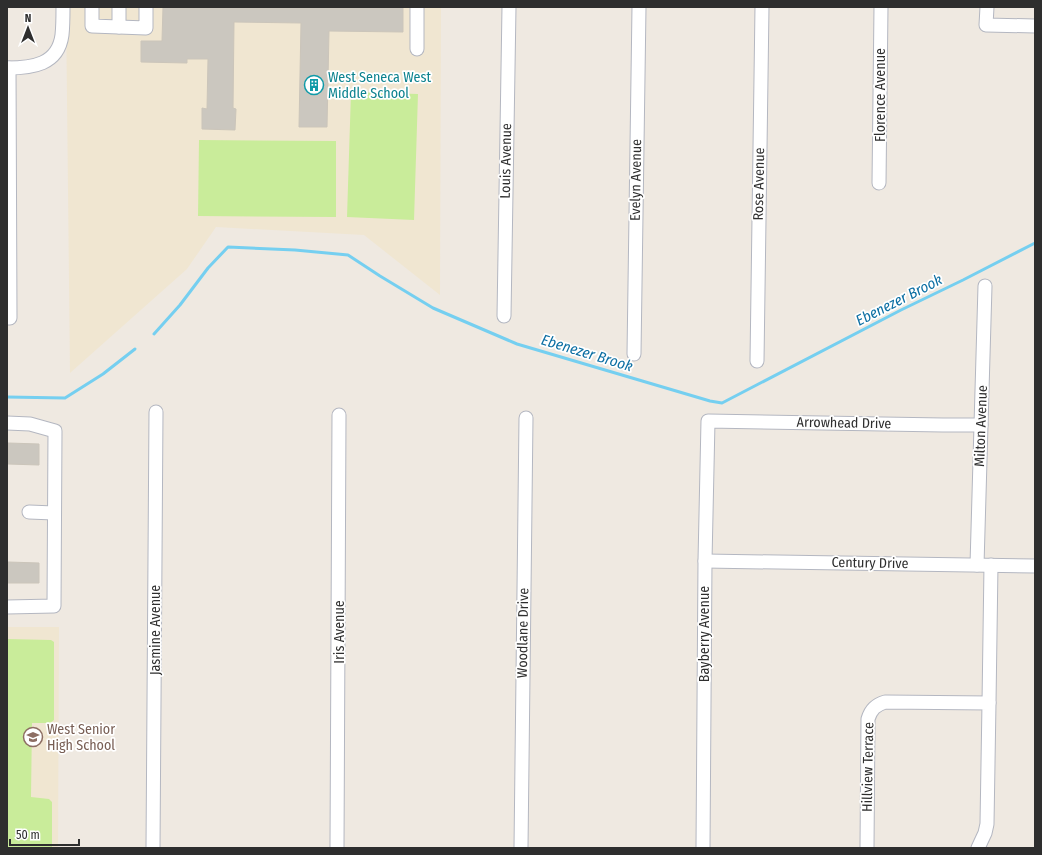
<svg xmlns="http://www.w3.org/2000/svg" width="1042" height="855" font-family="'Fira Sans Condensed',sans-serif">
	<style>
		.education { fill: #f0e6d1 }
		.pitch { fill: #c9ec9a }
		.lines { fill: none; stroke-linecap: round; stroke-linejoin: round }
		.stream { stroke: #75cff0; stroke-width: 3 }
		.building { fill: #cbc7bf; stroke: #cbc5ba }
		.minor-casing { stroke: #b4b7c1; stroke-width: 15 }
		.minor { stroke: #fff; stroke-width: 13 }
		.labels { text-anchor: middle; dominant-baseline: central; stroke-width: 3.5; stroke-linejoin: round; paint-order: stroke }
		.culture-label { font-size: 14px; fill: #0d838f; stroke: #fff; text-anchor: start }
		.street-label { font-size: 14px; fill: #2e2e2e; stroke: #fff }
		.education-label { font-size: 14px; fill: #785e54; stroke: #fff; text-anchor: start }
		.water-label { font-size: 15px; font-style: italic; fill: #0d6fa3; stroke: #fff }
	</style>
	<rect width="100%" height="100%" fill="#efe9e1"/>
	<g class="education">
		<path d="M66,7H441L440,295L364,235L216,227L187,269L70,373Z"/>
		<path d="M7,627H59L58,848H7Z"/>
	</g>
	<g class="pitch">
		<path d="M351,92L418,94L414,220L347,217Z"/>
		<path d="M199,140L336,141V217L198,216Z"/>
		<path d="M7,639L51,640L54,642V720L50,723H32L31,797L49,799L52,802V848H7Z"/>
	</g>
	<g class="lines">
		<g class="stream">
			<path d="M154,334L180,305L208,268L228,247L295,250L348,255L380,276L433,308L517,344L710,401L722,403L901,310L963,280L1035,243"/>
			<path d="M7,397L65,398L103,374L135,349"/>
		</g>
	</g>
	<g class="building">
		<path d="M163,7H403V32L329,31L327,127H299L301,23L234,22L233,108L236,109L235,130L202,129V108L207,109L208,59H187V63L141,62V41H162Z"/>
		<path d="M8,443L39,444V465L8,464Z"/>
		<path d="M8,562L39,563V583H8Z"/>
	</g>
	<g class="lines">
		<defs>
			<g id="minor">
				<path d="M92,7V26L146,28V7"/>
				<path d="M987,7L986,25L1035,26"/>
				<path d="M119,27V7"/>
				<path d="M417,49V7"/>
				<path d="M7,68C32,68 58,65 62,35C63,26 63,16 63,7"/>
				<path d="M879,183L881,7"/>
				<path d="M504,316L509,7"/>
				<path d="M7,318H10L9,68"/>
				<path d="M634,354L639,7"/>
				<path d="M757,361L762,7"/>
				<path d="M7,423L30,424L55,431L54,606L7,607"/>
				<path d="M29,512L54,513"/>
				<path d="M705,561L1035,566"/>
				<path d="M977,565L985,286"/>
				<path d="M989,703L991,565"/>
				<path d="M153,848L156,412"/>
				<path d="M337,848L339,415"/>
				<path d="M521,848L526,418"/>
				<path d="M703,848L705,561L708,421L943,425H981"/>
				<path d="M867,848L868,719C871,709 876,705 885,702L989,703L987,824L985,833L978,848"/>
			</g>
		</defs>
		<use href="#minor" class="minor-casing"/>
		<use href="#minor" class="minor"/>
	</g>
	<defs>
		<symbol id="building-ring" viewBox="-11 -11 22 22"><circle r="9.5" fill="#fff" stroke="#0f9aa8" stroke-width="1.5"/><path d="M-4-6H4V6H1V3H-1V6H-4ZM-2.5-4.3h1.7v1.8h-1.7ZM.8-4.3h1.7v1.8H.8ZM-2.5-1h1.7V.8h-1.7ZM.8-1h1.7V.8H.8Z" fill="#0f9aa8"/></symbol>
		<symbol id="school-ring" viewBox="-11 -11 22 22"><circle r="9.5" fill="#fff" stroke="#8d6e63" stroke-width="1.5"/><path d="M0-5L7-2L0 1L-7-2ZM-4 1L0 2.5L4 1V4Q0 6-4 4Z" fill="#8d6e63"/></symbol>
	</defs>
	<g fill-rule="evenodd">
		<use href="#building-ring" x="303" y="74" width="22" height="22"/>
		<use href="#school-ring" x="22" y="726" width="22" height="22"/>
	</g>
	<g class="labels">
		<g class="culture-label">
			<text x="328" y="77">West Seneca West<tspan x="328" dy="16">Middle School</tspan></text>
		</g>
		<g class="street-label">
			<text transform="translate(880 95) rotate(-90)">Florence Avenue</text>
			<text transform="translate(506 161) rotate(-89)">Louis Avenue</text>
			<text transform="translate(636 180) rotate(-89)">Evelyn Avenue</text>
			<text transform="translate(759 184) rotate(-89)">Rose Avenue</text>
			<text transform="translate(844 423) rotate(1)">Arrowhead Drive</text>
			<text transform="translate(981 426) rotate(-88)">Milton Avenue</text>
			<text transform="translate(870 563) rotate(1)">Century Drive</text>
			<text transform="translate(155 630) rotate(-90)">Jasmine Avenue</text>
			<text transform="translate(339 632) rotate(-90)">Iris Avenue</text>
			<text transform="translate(523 633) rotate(-89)">Woodlane Drive</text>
			<text transform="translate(704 634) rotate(-90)">Bayberry Avenue</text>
			<text transform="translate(868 767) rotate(-89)">Hillview Terrace</text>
		</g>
		<g class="education-label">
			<text x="47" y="729">West Senior<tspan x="47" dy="16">High School</tspan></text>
		</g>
		<g class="water-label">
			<text transform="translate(899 300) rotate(-27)">Ebenezer Brook</text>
			<text transform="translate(587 353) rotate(17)">Ebenezer Brook</text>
		</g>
	</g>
	<rect width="1042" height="855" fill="none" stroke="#2e2e2e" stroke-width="16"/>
	<g transform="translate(28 28)" stroke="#ffffff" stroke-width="3" paint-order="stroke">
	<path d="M0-3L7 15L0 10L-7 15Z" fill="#2e2e2e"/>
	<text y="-6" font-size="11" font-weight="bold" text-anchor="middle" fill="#2e2e2e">N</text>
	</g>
	<path d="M10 839v6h69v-6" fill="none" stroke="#2e2e2e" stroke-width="2"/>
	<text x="16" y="839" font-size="12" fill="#2e2e2e" stroke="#ffffff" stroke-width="3" paint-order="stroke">50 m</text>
</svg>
